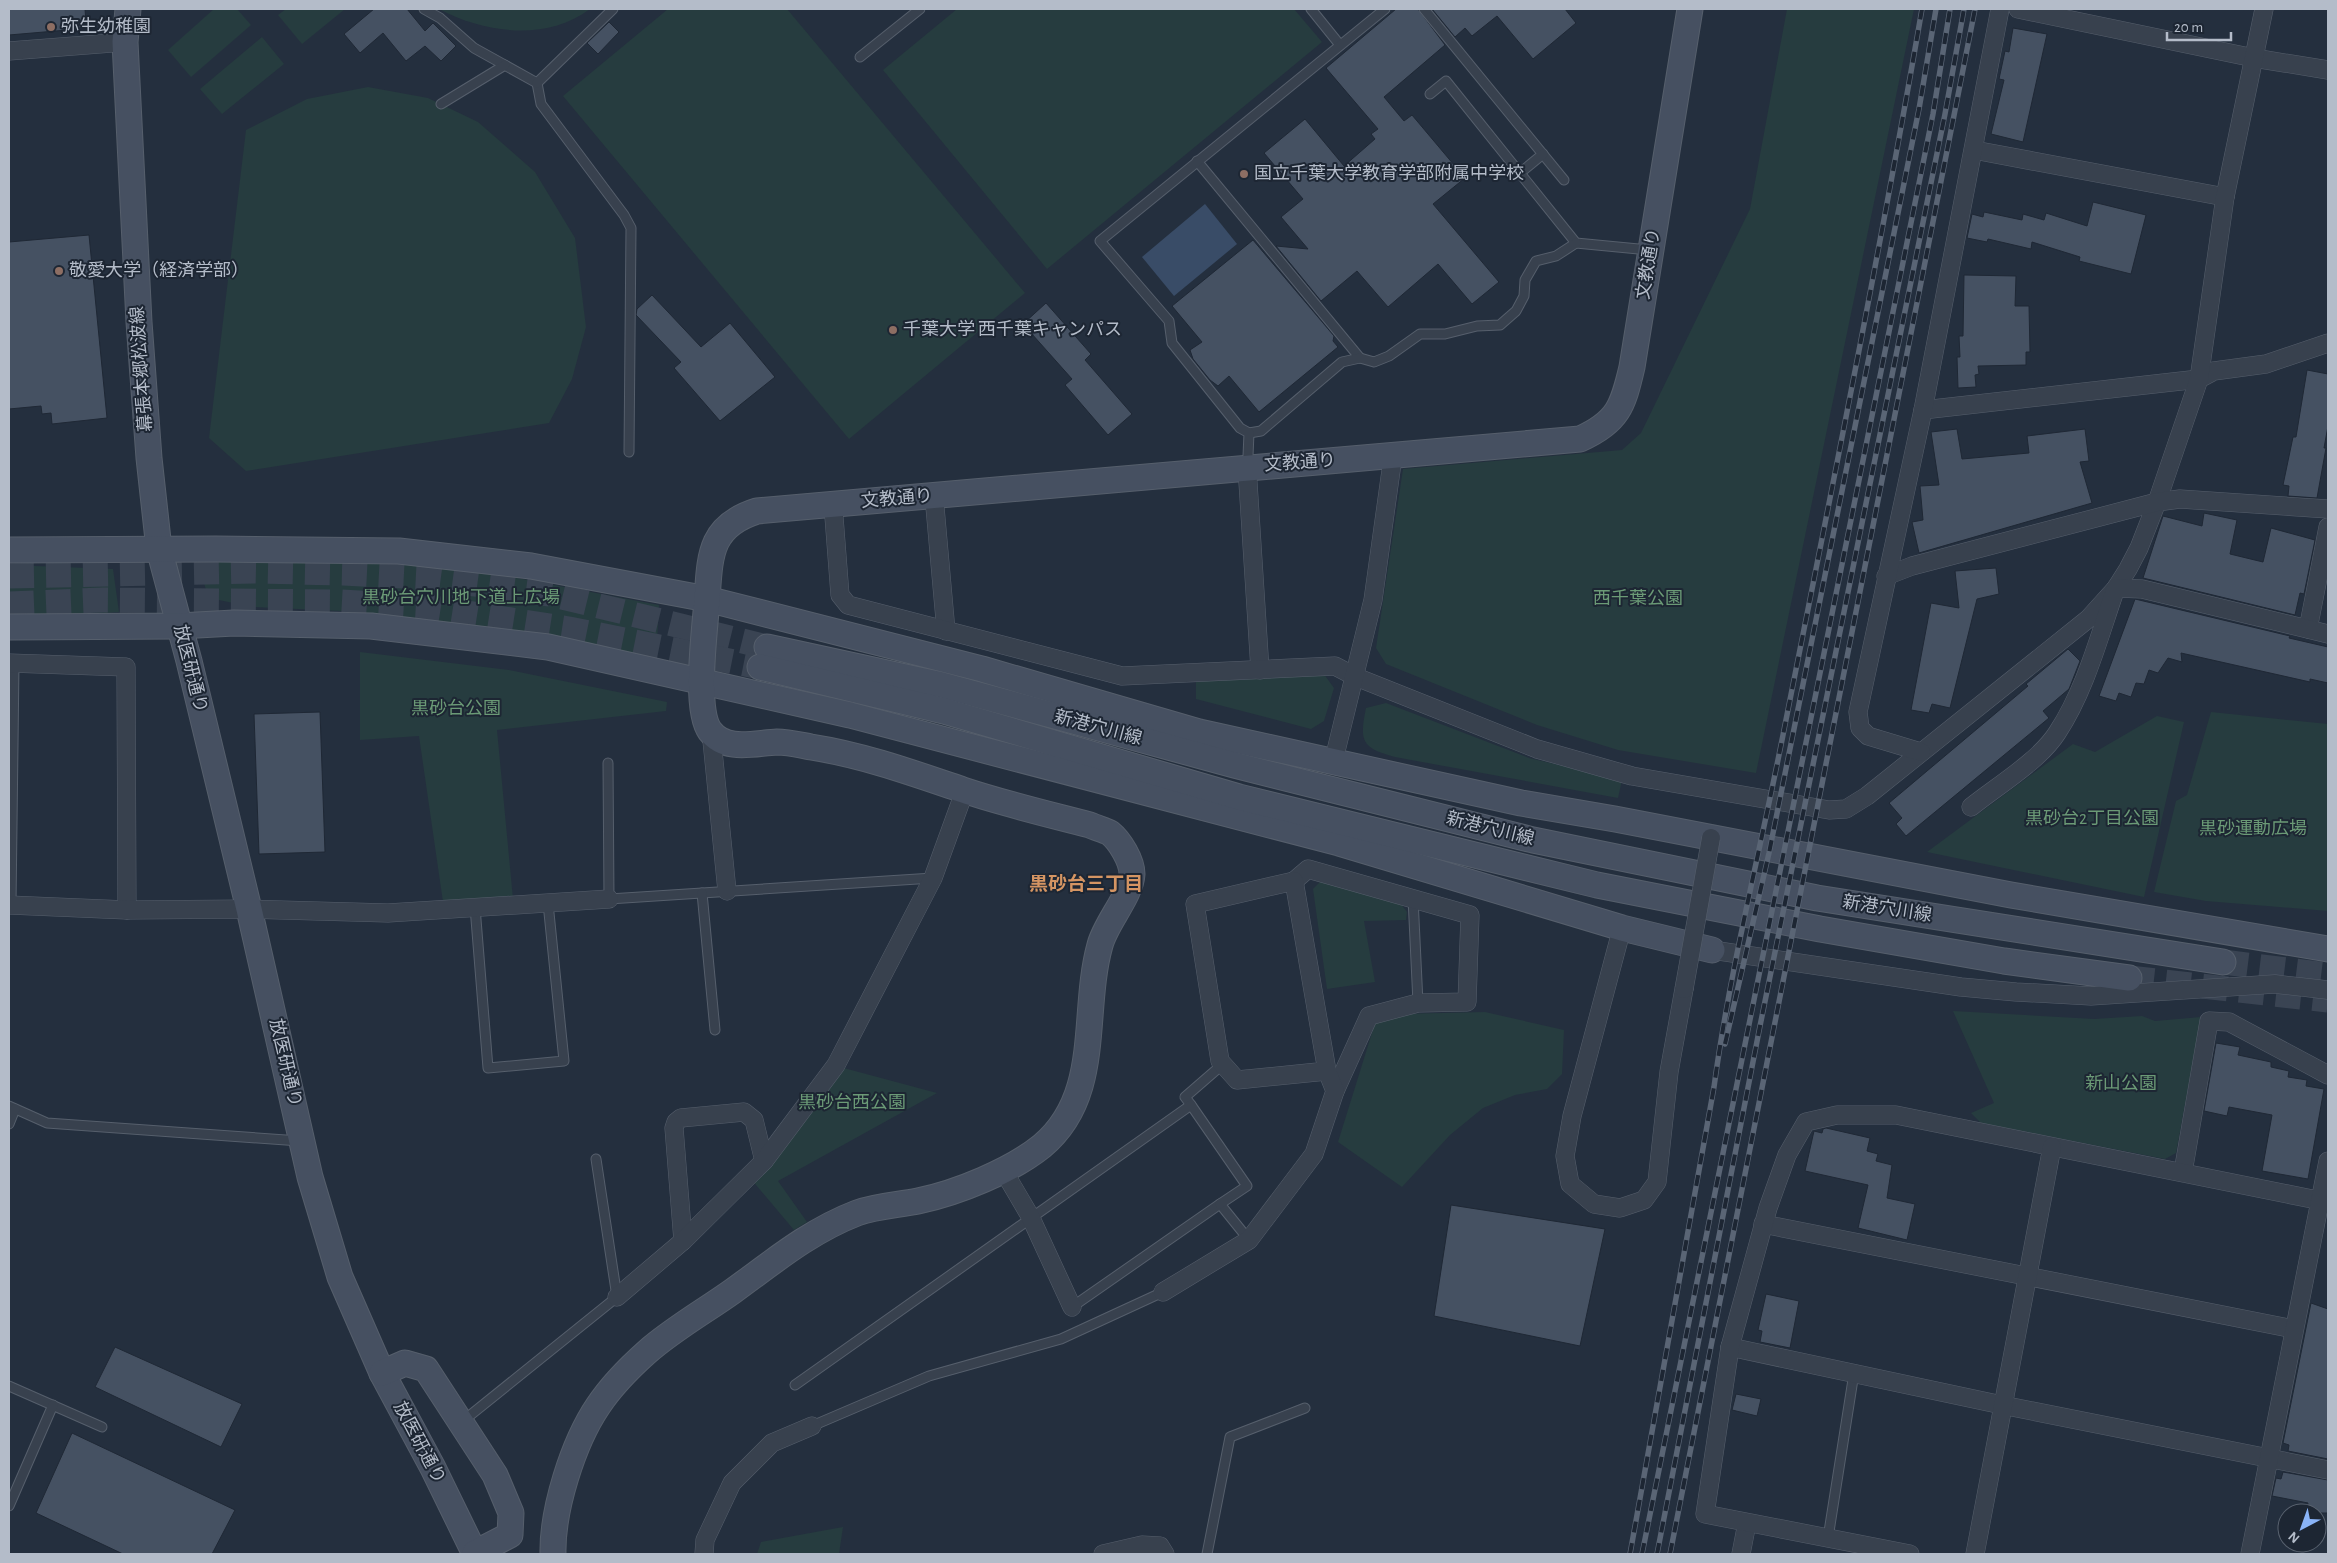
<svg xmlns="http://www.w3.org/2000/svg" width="2337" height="1563" font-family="'Alegreya Sans','Noto Sans JP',sans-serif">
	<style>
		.green { fill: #263c3f }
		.water { fill: #394c67 }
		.building { fill: #455162; stroke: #1f2835 }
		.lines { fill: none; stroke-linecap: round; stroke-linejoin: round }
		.secondary-tunnel { stroke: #3a4453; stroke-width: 25; stroke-dasharray: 25 12; stroke-linecap: butt }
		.lane-casing { stroke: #565f6c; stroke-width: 11 }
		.street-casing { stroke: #565f6c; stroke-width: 19 }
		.secondary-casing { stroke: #565f6c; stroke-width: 27 }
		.lane { stroke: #38414e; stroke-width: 9 }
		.street { stroke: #38414e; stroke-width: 18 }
		.secondary { stroke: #465061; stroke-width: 25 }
		.rail-casing { stroke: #5a6575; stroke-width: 5.5 }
		.rail { stroke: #1d2633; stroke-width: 4; stroke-dasharray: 11; stroke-linecap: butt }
		.street-bridge-casing { stroke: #565f6c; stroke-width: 19; stroke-linecap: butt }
		.street-bridge { stroke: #38414e; stroke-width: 18 }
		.education-dot { fill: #8d6e63; stroke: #1d2633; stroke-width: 2 }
		.labels { text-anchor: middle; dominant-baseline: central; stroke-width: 4; stroke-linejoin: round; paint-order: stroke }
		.poi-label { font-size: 18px; fill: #b4bcc9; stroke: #1d2633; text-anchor: start }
		.street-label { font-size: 18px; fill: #b4bcc9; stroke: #1d2633 }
		.park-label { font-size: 18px; fill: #6b9a76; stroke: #1d2633 }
		.neighbourhood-label { font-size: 19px; font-weight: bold; fill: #d59563; stroke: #1d2633 }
	</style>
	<rect width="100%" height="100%" fill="#242f3e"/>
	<g class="green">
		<path d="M214,9H237L251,25L191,77L168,50Z"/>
		<path d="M286,9H345L302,44L278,15Z"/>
		<path d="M439,9H590C546,42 484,33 439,9Z"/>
		<path d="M668,9H787L1025,293L849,439L563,96Z"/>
		<path d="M957,9H1294L1322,42L1047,269L883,70Z"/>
		<path d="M1787,9H1914L1756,773L1618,750L1537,725L1386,664L1376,648L1403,469L1622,450L1641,433L1750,209Z"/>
		<path d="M262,37L284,64L222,114L200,89Z"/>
		<path d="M368,87L428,98L478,122L535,172L575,238L586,327L572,379L549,423L246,471L209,438L246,130L307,99Z"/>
		<path d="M241,559L363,562L464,568L659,605L656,660L341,611L253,607L209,598L200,572L210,563Z"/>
		<path d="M9,565L113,569L119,612L9,621Z"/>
		<path d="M360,652L509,670L667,702L666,711L497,730L513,899L443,902L419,736L360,740Z"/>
		<path d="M1321,670L1334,688L1324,721L1311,729L1196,699V677Z"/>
		<path d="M1386,703L1529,758L1622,780L1618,798L1395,757C1362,748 1359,742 1366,708Z"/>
		<path d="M2211,712L2328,724V911L2206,901L2154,892L2176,801L2187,795Z"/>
		<path d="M2157,716L2184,722L2144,897L1927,852L2073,744L2095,752Z"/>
		<path d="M1321,881L1400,903L1407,912L1406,920L1364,921L1375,982L1327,989L1313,889Z"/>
		<path d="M1953,1011L2094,1019L2142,1016L2155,1021L2201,1017L2176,1153L2165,1159L1981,1123L1971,1113L1994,1103Z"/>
		<path d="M1485,1012L1564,1030L1562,1074L1547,1089L1515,1095L1483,1108L1450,1135L1402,1187L1338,1142L1376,1020L1399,1014Z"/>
		<path d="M840,1067L937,1093L778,1181L807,1222L794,1230L751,1179Z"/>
		<path d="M843,1527L839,1554H757L761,1542Z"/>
	</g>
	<path class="water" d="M1205,204L1237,244L1174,296L1142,257Z"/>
	<g class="building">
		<path d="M9,9H85L86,22L79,29L9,35Z"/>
		<path d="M374,9H407L425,31L433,23L456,46L441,61L425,46L406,61L383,33L360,53L344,34Z"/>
		<path d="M1396,9H1418L1445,45L1384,97L1404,121L1412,115L1465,178L1433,204L1499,282L1472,304L1438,264L1388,307L1357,271L1321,301L1276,246L1308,249L1281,217L1303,199L1264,153L1305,119L1344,166L1375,139L1371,134L1378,129L1326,68Z"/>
		<path d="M1432,9H1565L1576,23L1533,59L1497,16L1472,36L1465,28L1455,37Z"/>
		<path d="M609,22L619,32L598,54L587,43Z"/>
		<path d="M2013,28L2047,34L2023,142L1991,134L2004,80L1999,79L2005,51L2009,52Z"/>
		<path d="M2093,202L2146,215L2131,274L2079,261L2080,257L2032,242L2031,249L1988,239L1987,242L1967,238L1972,214L1983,217L1984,212L2022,220L2023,214L2044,220L2046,213L2087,226Z"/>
		<path d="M89,235L107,418L52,424L51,413L42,414L41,406L9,409V242Z"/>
		<path d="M1253,240L1334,336L1333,341L1338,347L1259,412L1229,376L1218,386L1210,380L1193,359L1190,350L1202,342L1172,306Z"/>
		<path d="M1964,275L2016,276L2015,306H2029L2030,352H2026V365L1978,366L1979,374L1975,375L1976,387L1958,388L1957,357H1960L1959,336H1963Z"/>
		<path d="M652,295L701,347L730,323L775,377L720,421L674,368L681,362L636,315L637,309Z"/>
		<path d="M1046,303L1091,354L1085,360L1132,414L1108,435L1065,385L1072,379L1023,324Z"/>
		<path d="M2307,370L2328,374V426L2324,448H2326L2317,498L2288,496L2289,486L2283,485L2293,437H2296Z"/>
		<path d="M1957,429L1962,459L2029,453L2027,436L2085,429L2089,461L2080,462L2092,503L1919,553L1912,522L1923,520L1920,486L1939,485L1931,432Z"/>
		<path d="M2204,513L2237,520L2230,554L2263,562L2271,528L2315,540L2304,594L2300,593L2295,615L2143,578L2163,516L2202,526Z"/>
		<path d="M1996,568L1999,594L1977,599L1950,708L1932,704L1929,713L1911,710L1931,603L1959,608L1955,571Z"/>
		<path d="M2135,599L2290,636L2289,638L2328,647V683L2310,679V682L2181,653L2182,662L2168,658L2158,673L2149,670L2144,684L2136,683L2131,697L2119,693L2116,701L2099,696Z"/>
		<path d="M2068,649L2080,661L2069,689L2043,711L2049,718L1906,836L1896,824L1902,818L1889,803L2028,686L2026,684Z"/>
		<path d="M320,712L325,852L259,854L254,714Z"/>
		<path d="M2216,1043L2240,1047L2238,1055L2271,1062V1067L2289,1071L2288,1077L2307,1080L2306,1086L2324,1089L2308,1179L2262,1171L2272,1115L2229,1107L2227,1116L2204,1111Z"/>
		<path d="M1826,1128L1870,1138L1867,1151L1878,1154L1876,1161L1892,1165L1887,1198L1915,1204L1907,1240L1858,1228L1868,1185L1805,1171L1814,1131L1822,1133L1823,1129Z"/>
		<path d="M1451,1205L1605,1229L1580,1346L1434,1316Z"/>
		<path d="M1766,1294L1799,1301L1790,1348L1760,1342L1762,1331L1758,1330Z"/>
		<path d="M2311,1303L2328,1309V1459L2288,1451L2289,1445L2283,1443Z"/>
		<path d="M115,1347L242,1404L221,1447L95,1387Z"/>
		<path d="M1736,1394L1761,1399L1757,1416L1732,1410Z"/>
		<path d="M72,1433L235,1510L212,1554H123L36,1513Z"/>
		<path d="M2283,1472L2328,1480V1513H2306L2308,1503L2272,1496L2276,1478L2281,1479Z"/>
	</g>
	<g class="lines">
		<g class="secondary-tunnel">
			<path d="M9,576L255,571L343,573L422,577L550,594L767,647"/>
			<path d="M9,604L103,600L341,602L428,607L569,629L760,667"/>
			<path d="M2223,962L2328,975"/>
			<path d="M2129,978L2328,1000"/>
		</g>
		<defs>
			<g id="lane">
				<path d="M424,9L440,18L474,48L537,83L541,104L624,215L631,228L629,452"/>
				<path d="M1311,9L1340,45"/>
				<path d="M1424,9L1564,180"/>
				<path d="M860,57L920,9"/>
				<path d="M537,83L613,9"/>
				<path d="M1430,94L1446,81L1576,243L1649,250"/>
				<path d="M441,104L505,65"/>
				<path d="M1197,161L1360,358"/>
				<path d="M1520,173L1543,154"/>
				<path d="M1249,433L1261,431L1342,362L1360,358L1374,362L1389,356L1420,334H1445L1477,326L1500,325L1516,311L1524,296L1525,280L1536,261L1556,256L1576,243"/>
				<path d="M1248,456L1249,433L1240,428L1172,343L1169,321L1100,241L1385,9"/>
				<path d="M608,763L609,899L933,878"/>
				<path d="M702,893L715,1030"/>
				<path d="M1413,898L1418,1003"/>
				<path d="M11,905L14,664"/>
				<path d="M475,907L488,1068L564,1061L548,903"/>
				<path d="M1191,1105L1185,1097L1223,1064"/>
				<path d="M9,1106L47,1123L300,1141"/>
				<path d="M9,1124L15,1109"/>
				<path d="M1072,1307L1220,1204L1249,1240"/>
				<path d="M795,1385L1191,1105L1247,1186L1220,1204"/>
				<path d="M9,1386L102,1427"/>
				<path d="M463,1421L617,1297L596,1159"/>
				<path d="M812,1426L929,1376L1061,1339L1163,1292"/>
				<path d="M9,1506L53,1405"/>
				<path d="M1828,1538L1854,1373"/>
				<path d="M1207,1554L1230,1437L1305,1408"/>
			</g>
			<g id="street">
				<path d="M2018,9L2254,58L2328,70"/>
				<path d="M9,51L125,42"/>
				<path d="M1974,150L2225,197"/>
				<path d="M1923,410L2199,379L2214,371L2266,364L2328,343"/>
				<path d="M1247,467L1260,670"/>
				<path d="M934,496L946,631"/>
				<path d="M833,504L840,595L848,605L1122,676L1335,666L1356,677L1537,749L1632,776L1829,810L1846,809L1867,796L2088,619L2116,588L2128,569L2139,548L2157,502L2199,379L2225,197L2264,9"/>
				<path d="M1886,576L1912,566L2157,502L2180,499L2328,509"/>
				<path d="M2308,629L2328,527"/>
				<path d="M9,663L126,667L127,910"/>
				<path d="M711,731L727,891"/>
				<path d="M1921,752L1868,736L1860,728L1858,712L1923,410L2000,9"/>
				<path d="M1333,763L1373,600L1393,456"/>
				<path d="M1971,807C1997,786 2039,761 2057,733C2086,689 2099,636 2116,588L2142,589L2328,634"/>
				<path d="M1294,881L1308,869L1470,915L1467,1002L1418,1003L1369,1016L1335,1091"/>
				<path d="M9,905L127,910L249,909L388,913L609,899"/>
				<path d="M1622,928L1572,1116L1565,1156L1570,1184L1594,1204L1620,1208L1644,1200L1657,1182L1669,1072L1684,989"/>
				<path d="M1712,950L1961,987L2016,992L2091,996L2275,984L2328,990"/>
				<path d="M1003,1170L1030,1216L1072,1307"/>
				<path d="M2183,1172L2209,1021L2229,1022L2328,1075"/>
				<path d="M1763,1224L2294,1329"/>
				<path d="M683,1241L674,1128L676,1122L681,1118L744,1112L754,1120L764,1161"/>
				<path d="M1163,1292L1249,1240L1314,1154L1335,1091L1327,1071L1294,881L1195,904L1220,1061L1237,1080L1327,1071"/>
				<path d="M617,1297L683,1241L764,1161L836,1065L933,878L965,790"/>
				<path d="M1730,1347L2002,1405L2328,1470"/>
				<path d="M704,1554L705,1540L732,1483L772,1443L812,1426"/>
				<path d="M1103,1554L1142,1545L1160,1546L1165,1554"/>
				<path d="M1741,1554L1747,1523"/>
				<path d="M1910,1554L1705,1514L1730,1347L1768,1208L1787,1155L1806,1122L1837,1115H1896L2322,1201"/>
				<path d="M1975,1554L2052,1147"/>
				<path d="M2250,1554L2328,1161"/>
			</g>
			<g id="secondary">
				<path d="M128,9L125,42L139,322L149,458L159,549L189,661L249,909L310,1177L340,1277L382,1373L433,1468L475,1554"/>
				<path d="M9,550L216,549L399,551L531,566L707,599L982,669L1199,732L1521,803L1615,819L2011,895L2328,949"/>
				<path d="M9,627L179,626L234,623L371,626L548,647L850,715L1339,843L1622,928L1712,950"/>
				<path d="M767,647L942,685L1234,765L1533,840L1817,898L2223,962"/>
				<path d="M760,667L944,711L1239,797L1597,885L1820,929L2004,961L2129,978"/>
				<path d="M382,1373L405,1363L426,1369L495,1475L511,1513L510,1535L475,1553"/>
				<path d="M553,1554C552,1510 573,1443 598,1406C612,1385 629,1368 647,1352C673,1329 705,1311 733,1291C773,1262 810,1231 857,1213C876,1206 898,1205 918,1201C957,1193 1011,1171 1042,1146C1103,1095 1081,1013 1100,945C1106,922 1131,896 1132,874C1132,861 1120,841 1110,833C1105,830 1096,828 1090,825C1048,814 1005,804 963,790C913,773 863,755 811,747C800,745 788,742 777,742C754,743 726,752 710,731C694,709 705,629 707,600C710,556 709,526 757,511L1580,439C1618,422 1623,406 1632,367L1690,9"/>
			</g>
		</defs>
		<use href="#lane" class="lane-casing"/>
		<use href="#street" class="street-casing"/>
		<use href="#secondary" class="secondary-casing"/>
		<use href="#lane" class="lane"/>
		<use href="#street" class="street"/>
		<use href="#secondary" class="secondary"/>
		<defs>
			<g id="rail">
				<path d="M1725,1044L1769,853L1919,109L1936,9"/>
				<path d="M1630,1554L1714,1087C1730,969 1760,852 1783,735C1831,493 1880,252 1922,9"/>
				<path d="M1642,1554L1933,114L1950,9"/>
				<path d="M1657,1554L1760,1026L1945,114L1964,9"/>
				<path d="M1670,1554L1975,9"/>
			</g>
		</defs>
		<use href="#rail" class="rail-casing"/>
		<use href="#rail" class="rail"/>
		<defs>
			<path id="street-bridge" d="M1684,989L1711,838"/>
		</defs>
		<use href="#street-bridge" class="street-bridge-casing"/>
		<use href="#street-bridge" class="street-bridge"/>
	</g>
	<g class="education-dot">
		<circle cx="51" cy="27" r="5"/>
		<circle cx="1244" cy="174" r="5"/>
		<circle cx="59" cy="271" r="5"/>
		<circle cx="893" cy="330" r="5"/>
	</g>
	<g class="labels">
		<g class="poi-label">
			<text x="61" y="27">弥生幼稚園</text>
			<text x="1254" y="174">国立千葉大学教育学部附属中学校</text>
			<text x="69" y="271">敬愛大学（経済学部）</text>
			<text x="903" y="330">千葉大学 西千葉キャンパス</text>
		</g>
		<g class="street-label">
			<text transform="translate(1649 264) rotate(-81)">文教通り</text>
			<text transform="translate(142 369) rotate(-94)">幕張本郷松波線</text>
			<text transform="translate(1300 463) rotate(-4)">文教通り</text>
			<text transform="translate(897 499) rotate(-5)">文教通り</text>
			<text transform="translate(190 669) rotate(76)">放医研通り</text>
			<text transform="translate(1098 728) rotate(15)">新港穴川線</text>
			<text transform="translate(1490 829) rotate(14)">新港穴川線</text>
			<text transform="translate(1887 909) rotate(9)">新港穴川線</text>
			<text transform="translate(285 1063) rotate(77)">放医研通り</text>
			<text transform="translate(419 1443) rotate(62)">放医研通り</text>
		</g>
		<g class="park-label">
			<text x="461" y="598">黒砂台穴川地下道上広場</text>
			<text x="1638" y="599">西千葉公園</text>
			<text x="456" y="709">黒砂台公園</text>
			<text x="2092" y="819">黒砂台2丁目公園</text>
			<text x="2253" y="829">黒砂運動広場</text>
			<text x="2121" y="1084">新山公園</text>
			<text x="852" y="1103">黒砂台西公園</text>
		</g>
		<g class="neighbourhood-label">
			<text x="1086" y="884">黒砂台三丁目</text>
		</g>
	</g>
	<rect width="2337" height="1563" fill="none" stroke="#b4bcc9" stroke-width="20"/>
	<g transform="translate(2302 1528) rotate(221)"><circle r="24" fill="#1d2633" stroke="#59626f"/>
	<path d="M0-4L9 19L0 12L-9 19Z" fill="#8ab4f8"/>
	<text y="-8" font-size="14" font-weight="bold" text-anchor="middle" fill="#b4bcc9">N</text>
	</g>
	<path d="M2167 32v8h64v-8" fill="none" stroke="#b4bcc9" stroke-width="2.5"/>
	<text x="2174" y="32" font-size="15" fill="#b4bcc9" stroke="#1d2633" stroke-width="4" paint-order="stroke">20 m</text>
</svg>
